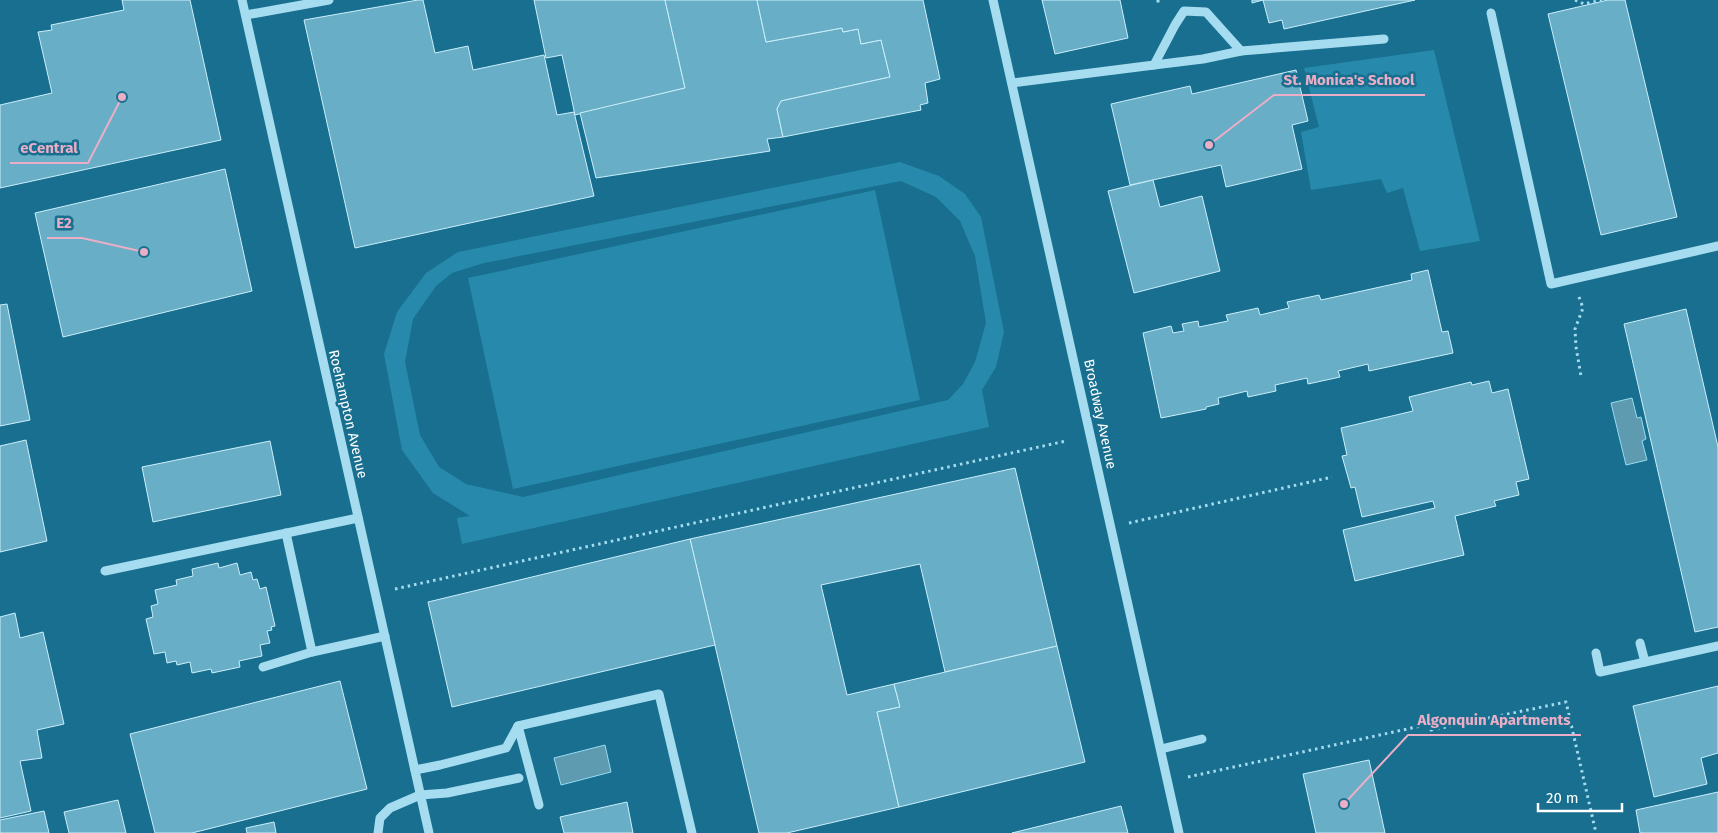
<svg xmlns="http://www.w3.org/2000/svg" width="1718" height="833" font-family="'Fira Sans',sans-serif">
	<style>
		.green { fill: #278aac; fill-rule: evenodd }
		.water { fill: #5e9ab0; stroke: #97dcf2 }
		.building { fill: #67aec6; stroke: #cbeffb }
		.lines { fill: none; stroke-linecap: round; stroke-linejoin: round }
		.path { stroke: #a5dcef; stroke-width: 3; stroke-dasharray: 2.5 4; stroke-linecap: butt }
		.minor { stroke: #a5dcef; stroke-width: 9 }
		.labels { text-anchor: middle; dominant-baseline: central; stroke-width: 5; stroke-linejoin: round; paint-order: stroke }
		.street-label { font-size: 14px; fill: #fff; stroke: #186f8f }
		.leader { fill: none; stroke: #eaaec6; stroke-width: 2 }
		.callout-dot { fill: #eaaec6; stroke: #186f8f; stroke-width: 2 }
		.callout-label { font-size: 15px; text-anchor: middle; font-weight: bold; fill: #eaaec6; stroke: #186f8f; stroke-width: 5; stroke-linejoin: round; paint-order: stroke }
	</style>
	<rect width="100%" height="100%" fill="#186f8f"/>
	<g class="green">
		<path d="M1434,50L1480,241L1420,251L1403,188L1387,193L1381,179L1311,190L1301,132L1319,127L1304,68Z"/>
		<path d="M900,162L939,176L965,194L981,217L1004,332L996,367L982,390L989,427L462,544L457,518L470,516L433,493L402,450L384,354L397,312L426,273L458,252ZM901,181L936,197L960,221L975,256L986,323L975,362L963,384L948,400L523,497L466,484L439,467L420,435L405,362L413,319L436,286L452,273L484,263Z"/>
		<path d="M875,190L920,400L513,489L468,278Z"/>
	</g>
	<g class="water">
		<path d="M1632,398L1637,418L1641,417L1646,439L1642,441L1647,460L1626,465L1611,403Z"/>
		<path d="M605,745L611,772L561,785L554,758Z"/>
	</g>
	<g class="building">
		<path d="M122,0H190L221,140L0,188V105L52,93L38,32L52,30L51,25L124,10Z"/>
		<path d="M418,0H423L435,53L468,46L473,70L544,55L557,115L574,112L594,196L355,248L304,20Z"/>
		<path d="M534,0H665L685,88L575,115L562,55L546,58Z"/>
		<path d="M665,0H757L766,42L842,28L843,32L858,29L861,44L881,40L890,77L781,101L777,109L783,137L767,139L770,151L596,178L580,113L685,88Z"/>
		<path d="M757,0H923L940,79L925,83L928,103L920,105L921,110L783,137L777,109L781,101L890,77L881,40L861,44L858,29L843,32L842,28L766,42Z"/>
		<path d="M1042,0H1120L1128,38L1055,54Z"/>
		<path d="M1252,0H1415L1284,29L1282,20L1269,23L1263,0L1252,3Z"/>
		<path d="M1608,0H1625L1677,217L1601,235L1548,14Z"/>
		<path d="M1296,70L1308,121L1292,125L1302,169L1226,187L1221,165L1130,185L1111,104L1190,86L1192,94Z"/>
		<path d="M225,169L252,291L63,337L35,213Z"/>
		<path d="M1153,180L1160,207L1202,196L1220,271L1134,293L1108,191Z"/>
		<path d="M1428,270L1442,332L1448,331L1453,353L1369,371L1368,364L1338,371L1340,377L1308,384L1307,378L1275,385L1276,391L1248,397L1247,391L1218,398L1219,404L1206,407V409L1161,418L1143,333L1171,326L1173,333L1184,331L1182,324L1198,321L1199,327L1228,321L1226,315L1258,308L1260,315L1289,308L1287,302L1319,295L1321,300L1412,280L1411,274Z"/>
		<path d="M7,304L30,420L0,426V305Z"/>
		<path d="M1686,309L1718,447V627L1695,632L1624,324Z"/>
		<path d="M1489,381L1492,393L1508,389L1529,479L1516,482L1519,495L1494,501L1496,506L1455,516L1464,555L1355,581L1343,530L1435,508L1433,501L1362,517L1355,487L1351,488L1342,456L1347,455L1341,428L1413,411L1409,397L1471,382L1472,385Z"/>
		<path d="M26,440L47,541L0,552V446Z"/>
		<path d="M270,441L281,495L153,522L142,467Z"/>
		<path d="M1015,468L1057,646L945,672L920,564L821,585L847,695L894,684L900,707L877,712L899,807L787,833H759L690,539Z"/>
		<path d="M690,539L715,645L452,707L428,602Z"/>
		<path d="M218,563L219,568L237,563L240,575L251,572L253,580L257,579L260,589L266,587L275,626L271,627L272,630L267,631L270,643L260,645L262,656L239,661L240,667L212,673L211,669L192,673L190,662L177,665L176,661L167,663L165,652L154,654L146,619L153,617L151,606L158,604L155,590L177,585L176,580L193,576L192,569Z"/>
		<path d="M15,613L20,638L43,632L64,724L37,730L42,758L20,761L31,811L0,818V617Z"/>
		<path d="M1057,646L1085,762L899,807L877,712L900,707L894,684Z"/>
		<path d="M340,681L367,789L192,833H155L130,734Z"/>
		<path d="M1718,686V753L1701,758L1707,784L1654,797L1633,706Z"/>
		<path d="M1369,760L1385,833H1316L1303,774Z"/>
		<path d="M1718,792V833H1640L1636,810Z"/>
		<path d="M118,800L126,833H69L64,812Z"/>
		<path d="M627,802L633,833H564L560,817Z"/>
		<path d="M1121,806L1128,833H1012Z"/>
		<path d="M44,811L49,833H0V820Z"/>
		<path d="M274,822L276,833H247L246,828Z"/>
	</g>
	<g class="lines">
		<g class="path">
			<path d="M1158,0V4"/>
			<path d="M1575,0L1584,4L1602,0"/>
			<path d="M1579,297L1583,308L1575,329L1576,347L1581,376"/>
			<path d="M1129,523L1332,477"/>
			<path d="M395,589L1066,441"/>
			<path d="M1188,777L1430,724L1431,730L1566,702L1596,833"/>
		</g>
		<g class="minor">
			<path d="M242,0L429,833"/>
			<path d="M993,0L1179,833"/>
			<path d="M1491,13L1551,284L1718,246"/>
			<path d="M246,15L329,0"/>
			<path d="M1154,65L1203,59L1241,51"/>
			<path d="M1012,83L1154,65L1175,25L1184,11L1206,12L1241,51L1384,39"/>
			<path d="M286,533L312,652L385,636"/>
			<path d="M105,571L358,518"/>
			<path d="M1640,643L1645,662"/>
			<path d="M1596,653L1600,672L1718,646"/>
			<path d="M263,667L312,652"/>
			<path d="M518,726L539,805"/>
			<path d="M1161,749L1202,739"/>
			<path d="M415,770L440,765L506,748L518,726L659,694L692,833"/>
			<path d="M378,833L380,818L390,808L420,795L447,793L519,778"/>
		</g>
	</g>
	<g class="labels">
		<g class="street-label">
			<text transform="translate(348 414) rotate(77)">Roehampton Avenue</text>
			<text transform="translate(1100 414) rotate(78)">Broadway Avenue</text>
		</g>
	</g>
	<path class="leader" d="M1209 145L1274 95H1425M122 97L88 163H10M144 252L82 238H47M1344 804L1408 735H1581"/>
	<g class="callout-dot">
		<circle cx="1209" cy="145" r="5"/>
		<circle cx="122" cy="97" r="5"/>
		<circle cx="144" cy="252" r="5"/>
		<circle cx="1344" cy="804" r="5"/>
	</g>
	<g class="callout-label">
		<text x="1349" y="85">St. Monica's School</text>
		<text x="49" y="153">eCentral</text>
		<text x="64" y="228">E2</text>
		<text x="1494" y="725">Algonquin Apartments</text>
	</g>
	<path d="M1538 803v8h84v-8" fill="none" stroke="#ffffff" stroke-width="2.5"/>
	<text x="1546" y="803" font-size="15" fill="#ffffff" stroke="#186f8f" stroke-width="4" paint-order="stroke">20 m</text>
</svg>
